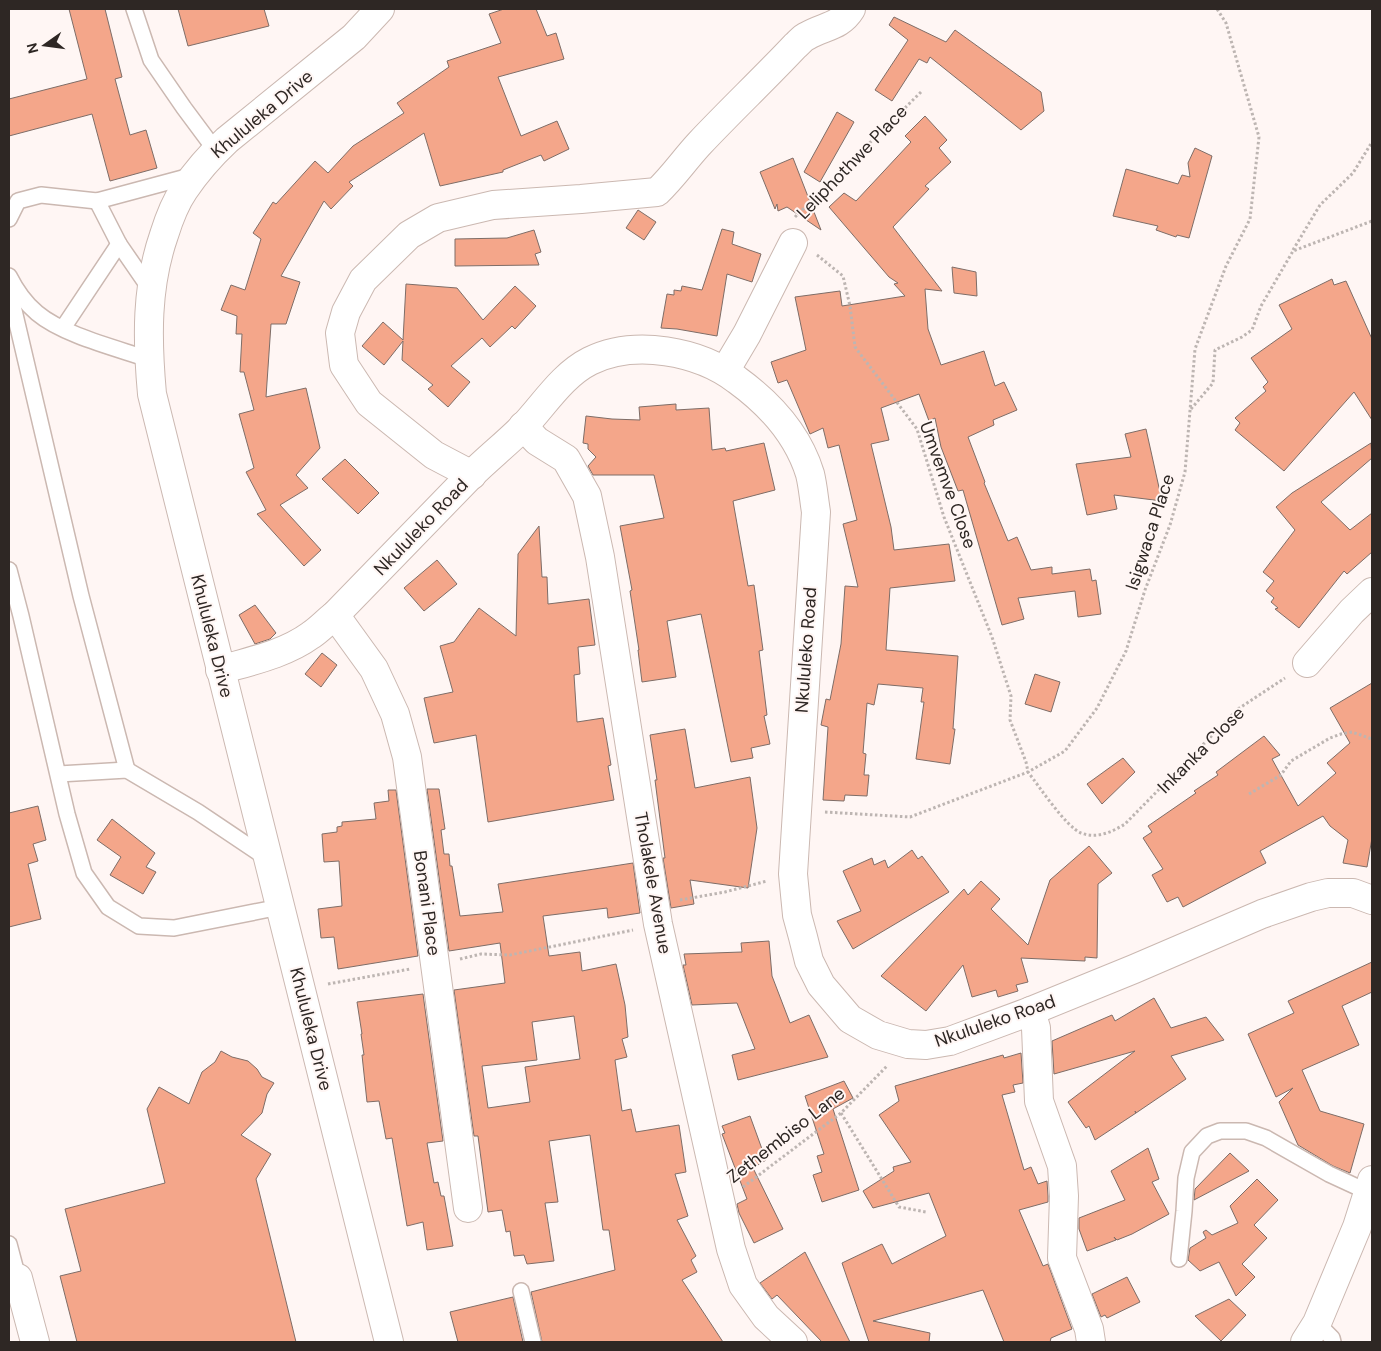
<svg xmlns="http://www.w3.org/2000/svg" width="1381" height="1351" font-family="'DM Sans',sans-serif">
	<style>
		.building { fill: #f4a68a; stroke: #7e6d67; fill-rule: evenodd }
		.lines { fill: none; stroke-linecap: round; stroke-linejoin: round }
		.lane-casing { stroke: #cbb8b1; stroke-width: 18 }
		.street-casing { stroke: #cbb8b1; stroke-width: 30 }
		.secondary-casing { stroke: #cbb8b1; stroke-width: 30 }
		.path { stroke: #bdb5b2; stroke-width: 3; stroke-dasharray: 2.5 2.5; stroke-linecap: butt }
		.lane { stroke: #fff; stroke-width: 15 }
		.street { stroke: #fff; stroke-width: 28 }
		.secondary { stroke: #fff; stroke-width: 28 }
		.labels { text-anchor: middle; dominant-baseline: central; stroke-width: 4; stroke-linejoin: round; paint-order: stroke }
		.street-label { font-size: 18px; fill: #2e2724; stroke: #fff6f4 }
	</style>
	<rect width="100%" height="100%" fill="#fff6f4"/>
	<g class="building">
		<path d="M69,9H105L122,77L115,79L130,135L146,130L157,168L110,181L92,114L9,136V99L87,79Z"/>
		<path d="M178,9H264L269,26L188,46Z"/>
		<path d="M504,9H536L547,36L556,33L564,59L498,77L521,136L557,121L569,149L544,161L541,155L503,170V172L440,186L424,133L349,182L353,186L331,209L324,201L281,276L300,282L286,324H271L266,397L306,388L320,448L296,475L308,488L280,505L321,550L304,566L257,514L266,510L246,472L254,468L239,414L254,410L244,372H240L242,334H236L237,316L221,310L231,285L245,290L261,239L253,233L273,202L276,204L315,161L328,173L353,146L404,113L397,103L449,67L447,61L501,43L489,14Z"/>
		<path d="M894,17L946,42L955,30L1041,92L1044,111L1021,130L930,57L927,63L919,59L892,101L875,90L908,40L889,25Z"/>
		<path d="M837,112L854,122L820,182L804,172Z"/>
		<path d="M925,116L947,140L939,148L951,162L925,186L929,189L893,227L942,291L925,289L928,329L941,365L984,351L995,386L1004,382L1017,410L993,420L994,425L968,437L985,482L984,483L1008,541L1017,537L1031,570L1052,567V574L1090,569L1092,581L1096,580L1101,614L1078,617L1075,591L1018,598L1024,619L1002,625L963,490L958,491L941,447L935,418L929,421L919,394L881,408L889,440L871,444L891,527L894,550L949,544L955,581L890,588L886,650L958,656L953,729H955L950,764L916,759L924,702H921L923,688L878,684L874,705L867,703L863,753L866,754L864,775H869L867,796L845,795L844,801L823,800L828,727L821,725L826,699L830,700L841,644L845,586L858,587L843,524L857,520L839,445L828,448L823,428L810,434L787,380L778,383L771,362L806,350L795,297L840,291L842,306L905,296L894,284L898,283L889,277L829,207L844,193L856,201L911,142L905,136Z"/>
		<path d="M1195,148L1212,156L1189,238L1177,235L1176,237L1156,230L1158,226L1113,216L1126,169L1178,184L1182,175L1190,177L1188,163Z"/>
		<path d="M793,158L821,230L787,207L778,211L777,204L775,209L760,172Z"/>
		<path d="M638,210L656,222L644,240L626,228Z"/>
		<path d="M722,229L734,232L732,244L761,254L752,282L727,274L717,336L677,329L661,328L667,294L674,295V290L681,291L682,286L702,290Z"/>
		<path d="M534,230L541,252L535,254L539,265L455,266V239L507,238Z"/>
		<path d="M952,267L976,272L977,296L954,293Z"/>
		<path d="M1332,279L1334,285L1346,281L1372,339V420L1354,392L1284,471L1235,430L1240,423L1235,418L1266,391L1263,387L1268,382L1251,358L1292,329L1279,305Z"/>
		<path d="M406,284L457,288L483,320L515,286L536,306L515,329L512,326L490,347L482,338L451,366L470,382L448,407L428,389L433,385L402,360L403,341L384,365L362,346L383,322L403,340Z"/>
		<path d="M676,404V410L709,408L712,450L725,448L726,451L764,443L775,490L733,501L748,586L754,585L763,650L759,651L767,715L764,716L770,744L751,748L753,758L731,762L701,614L667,621L676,677L642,682L638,650H639L630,591L632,590L620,526L664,518L654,475H593L588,466L596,457L588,449V444L583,443L586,416L612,419L640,420L639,407Z"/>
		<path d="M1146,429L1162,501L1114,495L1117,509L1087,515L1076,464L1131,457L1125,434Z"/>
		<path d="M1371,443L1372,458L1321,502L1350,530L1372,513V552L1347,574L1344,571L1299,628L1275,609L1278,608L1271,602L1274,598L1266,591L1274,581L1263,572L1295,530L1276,507L1292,493Z"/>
		<path d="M345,459L379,493L358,514L322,479Z"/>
		<path d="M539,526L542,577H547L548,604L589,599L595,645L578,647L580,674L574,675L577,722L603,718L611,765L608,766L614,800L488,822L476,735L434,743L424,698L453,692L440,646L454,642L479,608L516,636L518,554Z"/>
		<path d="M437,560L457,584L424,611L404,588Z"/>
		<path d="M255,605L276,633L270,639L255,644L239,615Z"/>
		<path d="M322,653L337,665L321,687L305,674Z"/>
		<path d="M1035,674L1060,682L1051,712L1025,704Z"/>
		<path d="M1372,683V838L1367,867L1343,863L1348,840L1330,826L1323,816L1260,851L1266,863L1183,907L1178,897L1167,902L1152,875L1163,869L1143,838L1152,832L1148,826L1196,793L1194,791L1218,775L1216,772L1264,736L1280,755L1272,759L1298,806L1336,773L1327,763L1350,743L1330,708Z"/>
		<path d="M685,729L695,788L750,777L757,828L748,888L690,880L694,904L671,908L663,858H665L655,780H657L650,735Z"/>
		<path d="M1123,758L1135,772L1102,804L1087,784Z"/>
		<path d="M427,789H439L445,829L441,830L444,854H449L450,866H452L460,916L503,912L498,884L633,863L640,913L608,918L607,908L543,916L549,956L580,952L582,971L616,964L625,1005L628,1037L622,1039L627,1057L615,1060L622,1111L631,1109L636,1132L679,1125L686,1172L675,1174L688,1216L677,1220L696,1256L691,1260L697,1272L682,1280L723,1342H542L531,1292L615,1270L609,1230H603L590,1135L549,1141L558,1202L545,1203L554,1261L527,1264L524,1255L514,1256L510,1231L506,1232L502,1210L488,1212L480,1151L478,1136H474L454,990L505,983L500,943L449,951ZM574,1016L580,1059L525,1067L530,1102L488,1108L482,1066L537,1060L532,1022Z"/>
		<path d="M388,790H396L418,956L338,969L334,937L321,938L318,909L342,906L339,861L324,862L322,834L337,832V827L342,826V822L376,819L374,803L389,801Z"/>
		<path d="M38,806L46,840L33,844L38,861L28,864L41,919L9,927V813Z"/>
		<path d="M112,819L155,853L146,867L156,872L143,894L110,875L121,857L97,840Z"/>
		<path d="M1089,846L1112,873L1098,884L1097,958L1085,957V961L1021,958L1028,982L1016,985L1018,991L998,997L996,990L972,997L963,965L926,1011L881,976L964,889L968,895L981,881L1000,899L991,909L1028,945L1050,880Z"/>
		<path d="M912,850L918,859L922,856L949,892L853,949L837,921L861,911L843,871L872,858L874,865L885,860L888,868Z"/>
		<path d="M769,941L772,976L790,1023L809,1015L828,1057L738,1080L732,1055L755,1049L737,1003L692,1005L683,965H686L684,954L742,952L741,943Z"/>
		<path d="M1372,962V992L1342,1006L1359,1045L1302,1070L1320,1111L1364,1124L1350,1173L1333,1166L1298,1145L1279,1102L1293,1088L1276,1097L1248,1034L1294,1013L1288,1001Z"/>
		<path d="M423,994L443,1141L427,1143L434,1183L438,1182L441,1196H444L453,1246L427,1250L423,1222L407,1226L392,1138L386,1139L379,1101L367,1102L362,1055H364L361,1034H362L357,1002Z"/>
		<path d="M1154,998L1171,1028L1206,1017L1224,1040L1171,1056L1186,1079L1136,1113L1135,1111L1136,1113L1095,1140L1089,1126L1086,1128L1068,1102L1135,1051L1054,1074L1052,1041L1112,1015L1115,1021Z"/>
		<path d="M221,1051L232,1057L248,1061L257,1069L262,1077L274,1083L267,1094L262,1113L241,1135L271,1154L256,1179L296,1342H77L60,1276L81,1271L65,1209L165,1183L147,1109L159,1087L189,1104L202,1072L215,1062Z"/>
		<path d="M1021,1053L1023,1083L1013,1085L1015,1092L1002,1095L1024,1170L1031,1167L1038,1184L1047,1181L1048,1196V1202L1019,1210L1043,1266L1048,1264L1072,1329L1051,1338L1050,1342H1004L983,1290L873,1321L930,1333L929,1342H869L842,1263L882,1244L892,1264L946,1236L929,1193L873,1208L863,1191L894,1171L893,1167L911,1162L879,1115L899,1101L895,1086L1003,1055L1004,1058Z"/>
		<path d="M844,1081L853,1098L833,1109L859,1190L822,1202L813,1175L822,1172L817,1156L824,1154L805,1096Z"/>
		<path d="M750,1116L766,1160L753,1168L783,1229L754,1243L739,1213L737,1204L747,1199L722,1134L725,1133L722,1126Z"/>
		<path d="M1148,1148L1159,1179L1152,1182L1169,1214L1132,1234L1117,1240L1114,1237L1116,1240L1087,1251L1079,1229V1218L1125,1200L1111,1171Z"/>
		<path d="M1230,1153L1249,1171L1194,1200L1195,1189Z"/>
		<path d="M1257,1179L1278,1200L1254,1225L1267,1238L1242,1264L1255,1277L1236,1296L1219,1262L1200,1271L1188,1260L1190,1248L1206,1238L1203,1232L1206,1230L1212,1235L1238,1223L1230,1206Z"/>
		<path d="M805,1252L850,1342H822L777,1295L772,1299L760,1283Z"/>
		<path d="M1127,1277L1140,1302L1107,1318L1105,1315L1101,1317L1092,1294Z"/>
		<path d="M513,1297L523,1342H458L450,1312Z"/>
		<path d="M1229,1299L1246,1315L1221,1341L1195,1316Z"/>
	</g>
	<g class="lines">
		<defs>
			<g id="lane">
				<path d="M134,9L151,60L184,108L216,151"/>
				<path d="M97,201L119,244L150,289"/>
				<path d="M9,219L18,201L41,195L97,201L194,175"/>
				<path d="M9,276C16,290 25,303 37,313C63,335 116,348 148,359"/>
				<path d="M9,289L81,596L127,770"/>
				<path d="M63,328L119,244"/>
				<path d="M9,570L21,616L67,814L84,873L108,907L139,926L174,928L280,907"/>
				<path d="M59,774L127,770L198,812L268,859"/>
				<path d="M9,1244L18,1278"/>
				<path d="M1179,1259L1184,1211L1186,1178L1192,1152L1207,1136L1220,1131H1246L1266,1138L1329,1174L1368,1192"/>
				<path d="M521,1291L533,1342"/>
				<path d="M1317,1323L1332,1338L1333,1342"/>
			</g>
			<g id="street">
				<path d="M725,371L747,334L793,243"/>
				<path d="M523,426L537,441L566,459L587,496L600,557L658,924L731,1249L743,1285L766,1317L793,1342"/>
				<path d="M472,475L434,455L369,403L344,365L340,333L346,312L363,280L409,235L438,218L493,205L581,199L657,192C673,177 685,159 700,143C731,110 764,79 795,46C799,43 802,38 807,36C824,26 840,27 851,9"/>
				<path d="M335,615L374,669L395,714L407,757L468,1208"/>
				<path d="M1307,663L1352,611L1372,592"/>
				<path d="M220,670C251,661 285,654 311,635C320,629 327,621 335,615C380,569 425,522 470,476C487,459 506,444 523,427C544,405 562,375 590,361C635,339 699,351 737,380C770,404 798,435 810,474C813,486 814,500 816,512L793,874L797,915L803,937L809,961L821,985L850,1019L878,1035L908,1044L926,1045L950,1041L1031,1011L1134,969L1262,914L1311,897L1328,893H1353L1372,900"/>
				<path d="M1031,1011L1036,1028L1039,1101L1062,1166L1064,1196L1062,1258L1089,1329L1091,1342"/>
				<path d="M9,1282L18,1278L35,1342"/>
				<path d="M1305,1342L1317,1323L1357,1227L1372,1180"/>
			</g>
			<path id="secondary" d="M380,9L354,37L227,140C211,155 196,172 184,190C175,203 169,219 164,235C146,287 147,339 152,394L389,1342"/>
		</defs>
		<use href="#lane" class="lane-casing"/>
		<use href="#street" class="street-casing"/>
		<use href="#secondary" class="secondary-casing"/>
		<g class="path">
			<path d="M795,217L922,91"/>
			<path d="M1293,250L1320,205L1353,173L1372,142"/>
			<path d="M817,255L843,276L850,306L855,347L917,429L944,517L992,637L1011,696L1010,720L1026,762L1028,772C1039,786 1066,827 1081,833C1097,839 1112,832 1125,824L1238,709L1285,678"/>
			<path d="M1191,409L1213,383L1215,350L1242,337L1252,330L1261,306L1293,251L1372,221"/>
			<path d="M1249,794L1281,775L1291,761L1330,738L1341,734L1352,732L1372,739"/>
			<path d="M825,812L910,817L1028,772L1065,751L1097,708L1126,651L1145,590L1170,525L1185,472L1195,349L1226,266L1250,219L1259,137L1226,23L1217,9"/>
			<path d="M680,900L725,892L767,881"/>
			<path d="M460,959L481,954L510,955L633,930"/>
			<path d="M328,984L410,969"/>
			<path d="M841,1113L899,1207L926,1212"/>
			<path d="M743,1187L841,1113L887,1066"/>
		</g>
		<use href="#lane" class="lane"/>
		<use href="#street" class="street"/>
		<use href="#secondary" class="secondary"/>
	</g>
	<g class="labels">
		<g class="street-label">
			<text transform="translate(262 114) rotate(-40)">Khululeka Drive</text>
			<text transform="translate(852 162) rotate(-46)">Leliphothwe Place</text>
			<text transform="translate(948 485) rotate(70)">Umvemve Close</text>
			<text transform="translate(421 527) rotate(-46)">Nkululeko Road</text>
			<text transform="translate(1150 532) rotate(-72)">Isigwaca Place</text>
			<text transform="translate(212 636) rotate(76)">Khululeka Drive</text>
			<text transform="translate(806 650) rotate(-86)">Nkululeko Road</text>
			<text transform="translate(1201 750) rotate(-45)">Inkanka Close</text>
			<text transform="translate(653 883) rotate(80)">Tholakele Avenue</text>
			<text transform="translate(427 903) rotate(82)">Bonani Place</text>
			<text transform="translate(995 1021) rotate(-19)">Nkululeko Road</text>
			<text transform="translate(311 1029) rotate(76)">Khululeka Drive</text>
			<text transform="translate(786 1135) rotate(-38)">Zethembiso Lane</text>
		</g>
	</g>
	<rect width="1381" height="1351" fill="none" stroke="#2e2724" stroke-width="20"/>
	<g transform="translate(45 45) rotate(256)" stroke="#fff6f4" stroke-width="4" paint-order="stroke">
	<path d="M0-4L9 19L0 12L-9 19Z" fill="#2e2724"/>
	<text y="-8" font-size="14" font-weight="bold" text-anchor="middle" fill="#2e2724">N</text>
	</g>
</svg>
